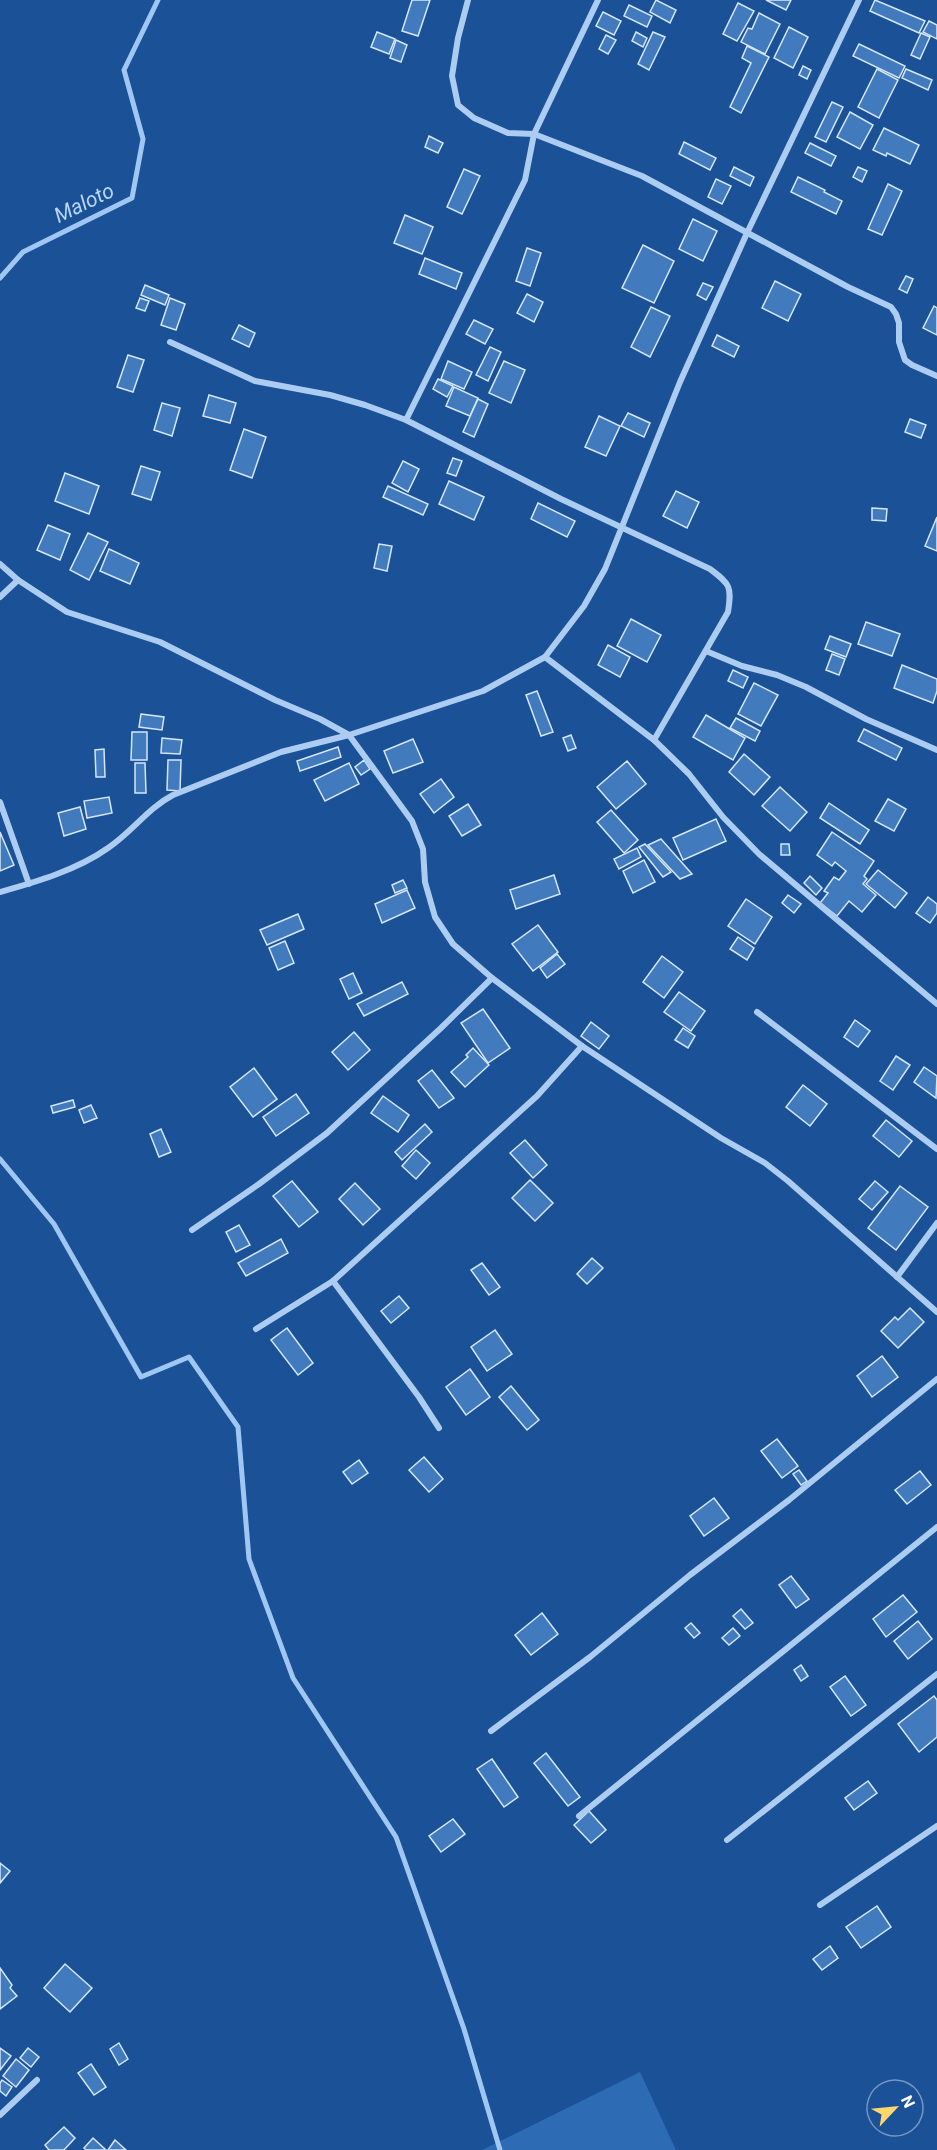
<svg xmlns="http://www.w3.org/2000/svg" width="937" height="2150" font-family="Roboto,sans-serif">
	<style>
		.green { fill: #2d6bb5 }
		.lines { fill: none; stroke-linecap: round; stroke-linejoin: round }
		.stream { stroke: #a0c7f3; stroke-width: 5 }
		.building { fill: #427abe; stroke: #d4e6fb; stroke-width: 1.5 }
		.street { stroke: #adccf1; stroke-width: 6 }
		.labels { text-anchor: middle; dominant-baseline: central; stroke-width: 5; stroke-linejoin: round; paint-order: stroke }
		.water-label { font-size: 21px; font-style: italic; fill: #bad6f7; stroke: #1a5197 }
	</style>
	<rect width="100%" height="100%" fill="#1a5197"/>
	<path class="green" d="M640,2072L676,2150H482Z"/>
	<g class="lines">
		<g class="stream">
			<path d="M0,278L23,252L132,198L143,139L124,70L158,0"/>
			<path d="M0,1159L54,1224L141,1377L189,1357L238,1427L249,1559L293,1678L396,1837L464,2029L500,2150"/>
		</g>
	</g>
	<g class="building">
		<path d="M412,0H430L418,36L402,31Z"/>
		<path d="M656,0L676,10L670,23L650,12Z"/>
		<path d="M766,0H791L786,10Z"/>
		<path d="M875,0L925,21L919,33L870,11Z"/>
		<path d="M738,3L754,11L737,41L723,34Z"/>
		<path d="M629,5L652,16L647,27L624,16Z"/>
		<path d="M603,12L621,21L614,35L596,26Z"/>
		<path d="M759,13L780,24L765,54L741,42L748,28L752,29Z"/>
		<path d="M929,21L937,25V39L923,32Z"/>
		<path d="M789,27L808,37L793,68L774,58Z"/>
		<path d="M377,32L395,39L389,54L371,47Z"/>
		<path d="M636,32L647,38L643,47L632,41Z"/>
		<path d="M653,32L665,37L649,70L638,64Z"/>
		<path d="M921,33L930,37L920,59L911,55Z"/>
		<path d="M606,35L616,40L608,54L599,49Z"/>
		<path d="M396,40L407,45L401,62L390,58Z"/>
		<path d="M859,44L905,66L899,78L853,56Z"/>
		<path d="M747,46L769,57L741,113L730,107L751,63L742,58Z"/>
		<path d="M803,66L811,70L807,79L799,75Z"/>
		<path d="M877,69L898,80L879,118L858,107Z"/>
		<path d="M906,69L932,80L928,90L902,78Z"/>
		<path d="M832,102L843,107L826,142L815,137Z"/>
		<path d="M850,112L873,125L860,149L837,137Z"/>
		<path d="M884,128L919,145L910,164L887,153L886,156L873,150Z"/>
		<path d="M429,136L443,143L438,153L425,147Z"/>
		<path d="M684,142L716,158L710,170L679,154Z"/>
		<path d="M810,143L836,156L831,166L805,153Z"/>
		<path d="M734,167L754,177L750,186L730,176Z"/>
		<path d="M858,167L867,171L862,182L853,177Z"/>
		<path d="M464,169L480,176L462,214L447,207Z"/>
		<path d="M798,177L825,190L824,192L842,201L836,214L791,192Z"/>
		<path d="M716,179L731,186L722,204L708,197Z"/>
		<path d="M888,184L902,191L882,235L868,229Z"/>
		<path d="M405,215L433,227L422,254L394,243Z"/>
		<path d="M693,219L717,231L703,261L679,249Z"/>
		<path d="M643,245L674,261L654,303L622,288Z"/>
		<path d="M527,248L541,253L530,286L516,281Z"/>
		<path d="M425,258L462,273L456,289L419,274Z"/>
		<path d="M906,276L913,279L907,293L899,289Z"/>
		<path d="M775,281L801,294L788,321L762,308Z"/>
		<path d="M703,283L713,287L706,300L697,295Z"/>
		<path d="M145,285L169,295L165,305L141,295Z"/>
		<path d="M527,294L543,302L534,322L517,313Z"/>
		<path d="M140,298L149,301L145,311L136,308Z"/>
		<path d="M170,298L185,304L176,330L161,325Z"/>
		<path d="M934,306L937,308V335L923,328Z"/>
		<path d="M651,307L670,316L650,357L631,347Z"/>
		<path d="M474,320L493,329L485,344L466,334Z"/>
		<path d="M239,325L255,333L249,347L232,339Z"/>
		<path d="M717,335L739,346L734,357L712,346Z"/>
		<path d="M490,347L501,352L488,381L476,375Z"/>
		<path d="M128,355L144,360L133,392L117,387Z"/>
		<path d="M448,361L472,372L464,389L441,379Z"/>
		<path d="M504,361L525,370L511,403L489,393Z"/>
		<path d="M438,379L453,386L447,397L433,389Z"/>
		<path d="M454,387L478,398L470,416L446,406Z"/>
		<path d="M209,395L236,403L230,423L203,416Z"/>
		<path d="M478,399L488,404L474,437L463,432Z"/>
		<path d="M162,403L180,408L172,436L154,430Z"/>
		<path d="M628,413L650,423L644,437L621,426Z"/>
		<path d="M599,416L620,426L606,456L585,447Z"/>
		<path d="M910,419L926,425L921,438L905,432Z"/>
		<path d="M244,429L266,437L252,478L230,470Z"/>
		<path d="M453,458L462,461L456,476L447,473Z"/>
		<path d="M403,461L419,469L408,492L392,483Z"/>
		<path d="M141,466L160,472L151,500L132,494Z"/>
		<path d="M65,473L99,486L89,514L55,501Z"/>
		<path d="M449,481L484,497L474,520L439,504Z"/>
		<path d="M388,486L428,504L423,515L383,497Z"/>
		<path d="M676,491L699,502L687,528L663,516Z"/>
		<path d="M538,503L575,521L567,537L531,519Z"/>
		<path d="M872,508L887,509L886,521L872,520Z"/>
		<path d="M937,517V551L925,546Z"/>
		<path d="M48,525L70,534L60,560L37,550Z"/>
		<path d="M88,533L108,542L89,580L70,570Z"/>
		<path d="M379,544L392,546L387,571L374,568Z"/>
		<path d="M109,549L139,563L130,584L100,571Z"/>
		<path d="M631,619L661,635L647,662L617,646Z"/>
		<path d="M866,622L900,634L892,656L858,644Z"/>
		<path d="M830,636L851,644L846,657L825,649Z"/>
		<path d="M608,645L630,657L620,677L598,665Z"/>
		<path d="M832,654L845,659L839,675L826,670Z"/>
		<path d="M902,665L937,679V691L933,703L894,688Z"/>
		<path d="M733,670L748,677L743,688L728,681Z"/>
		<path d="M754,683L778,695L761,726L738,714Z"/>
		<path d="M537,691L553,732L541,736L526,695Z"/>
		<path d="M141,714L164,717L162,730L139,727Z"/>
		<path d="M706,715L745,738L733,760L693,737Z"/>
		<path d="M736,718L760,731L755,741L730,728Z"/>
		<path d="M864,729L902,748L896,760L858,741Z"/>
		<path d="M132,732H147V760H131Z"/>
		<path d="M571,735L576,748L568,751L563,738Z"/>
		<path d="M162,738L182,740L180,754L161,753Z"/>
		<path d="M413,739L423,762L393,773L384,751Z"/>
		<path d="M338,747L341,757L300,771L297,761Z"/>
		<path d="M104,749L105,777H96L95,750Z"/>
		<path d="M744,754L770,777L754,795L729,772Z"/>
		<path d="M168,760H181L180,791L167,790Z"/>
		<path d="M364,760L370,769L361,775L355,767Z"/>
		<path d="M627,761L646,784L616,809L597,787Z"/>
		<path d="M135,763H145L146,793H135Z"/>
		<path d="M349,763L359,784L325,801L314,780Z"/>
		<path d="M441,779L454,797L434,813L420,794Z"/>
		<path d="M780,787L807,812L790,831L762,806Z"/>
		<path d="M109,797L112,813L87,818L84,801Z"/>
		<path d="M888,799L906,809L894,831L875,821Z"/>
		<path d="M829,803L869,830L860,844L820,818Z"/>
		<path d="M468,804L481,825L462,836L449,816Z"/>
		<path d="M80,807L86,829L64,836L58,813Z"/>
		<path d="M611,810L638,840L624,853L597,822Z"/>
		<path d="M716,819L726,841L683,860L673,838Z"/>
		<path d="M0,832L14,865L0,871Z"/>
		<path d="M832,832L874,861L864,876L867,879L863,884L876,895L862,912L849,901L837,916L820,903L828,893L824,891L834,877L839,880L846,871L835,862L832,866L817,855Z"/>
		<path d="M661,839L692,874L680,879L648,845Z"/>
		<path d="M645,844L671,872L663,877L639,847Z"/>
		<path d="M781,844H789L790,855H781Z"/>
		<path d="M637,848L641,857L619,869L614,859Z"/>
		<path d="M644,860L655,882L633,893L623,871Z"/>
		<path d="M878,870L907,893L895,908L866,884Z"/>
		<path d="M554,875L560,894L516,909L510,890Z"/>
		<path d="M810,876L822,888L816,895L804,883Z"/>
		<path d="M403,880L407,888L395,893L392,885Z"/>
		<path d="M407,890L415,908L382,923L375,904Z"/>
		<path d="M788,895L801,904L794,913L782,903Z"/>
		<path d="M928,897L937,904V913L930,923L916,913Z"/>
		<path d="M746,899L772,917L755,944L728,926Z"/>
		<path d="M298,914L304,929L267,945L260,930Z"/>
		<path d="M538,925L558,952L533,971L512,944Z"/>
		<path d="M738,937L754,948L747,960L730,949Z"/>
		<path d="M285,941L294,963L278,970L269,948Z"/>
		<path d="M557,954L565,964L547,978L540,968Z"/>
		<path d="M662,956L683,972L664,998L643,982Z"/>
		<path d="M353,973L362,993L349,999L340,979Z"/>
		<path d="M402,982L408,994L364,1016L357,1004Z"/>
		<path d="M679,992L705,1011L691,1031L664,1012Z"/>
		<path d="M483,1009L510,1048L488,1063L461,1023Z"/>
		<path d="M855,1020L870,1031L858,1047L844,1037Z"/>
		<path d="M591,1022L609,1036L599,1049L581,1036Z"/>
		<path d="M683,1028L695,1036L688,1048L675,1040Z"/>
		<path d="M354,1032L370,1050L348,1070L332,1052Z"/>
		<path d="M473,1048L489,1065L465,1087L451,1072L468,1057L466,1055Z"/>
		<path d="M896,1056L910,1065L893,1090L880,1081Z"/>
		<path d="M924,1067L937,1076L936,1098L914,1082Z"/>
		<path d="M254,1068L277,1099L253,1117L230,1087Z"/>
		<path d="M432,1070L454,1098L439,1108L418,1081Z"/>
		<path d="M803,1085L827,1104L810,1126L786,1107Z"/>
		<path d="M296,1094L309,1113L276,1136L263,1117Z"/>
		<path d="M383,1096L409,1115L398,1132L371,1113Z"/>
		<path d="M73,1100L75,1107L53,1113L51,1106Z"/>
		<path d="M91,1105L97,1118L84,1123L79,1110Z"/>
		<path d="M886,1120L912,1141L899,1157L873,1136Z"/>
		<path d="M425,1124L432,1132L402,1160L395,1152Z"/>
		<path d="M161,1129L171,1152L159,1157L150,1134Z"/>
		<path d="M525,1140L547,1165L533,1178L510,1153Z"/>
		<path d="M416,1150L430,1163L416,1179L402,1166Z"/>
		<path d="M530,1180L553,1203L535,1221L512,1198Z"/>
		<path d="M292,1181L318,1212L299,1227L273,1196Z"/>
		<path d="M875,1181L888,1192L872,1210L859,1199Z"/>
		<path d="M355,1183L380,1209L363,1225L339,1199Z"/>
		<path d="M900,1186L928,1207L896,1250L868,1228Z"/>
		<path d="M239,1225L250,1245L236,1252L226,1232Z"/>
		<path d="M281,1239L288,1253L246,1276L238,1263Z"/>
		<path d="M592,1258L603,1268L587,1284L577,1274Z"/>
		<path d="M482,1263L500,1287L489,1295L471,1270Z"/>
		<path d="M399,1296L409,1308L391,1323L381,1311Z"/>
		<path d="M910,1308L924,1322L898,1348L881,1331L895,1317L898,1320Z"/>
		<path d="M287,1328L313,1363L298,1375L271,1340Z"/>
		<path d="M495,1330L512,1354L487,1371L471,1347Z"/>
		<path d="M882,1356L898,1377L872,1397L857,1376Z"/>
		<path d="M470,1369L490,1397L466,1415L446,1387Z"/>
		<path d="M511,1386L539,1420L527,1430L499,1397Z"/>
		<path d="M777,1439L798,1466L782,1478L761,1451Z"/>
		<path d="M424,1457L443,1479L429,1492L409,1470Z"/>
		<path d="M359,1460L368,1473L352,1484L343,1472Z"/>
		<path d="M799,1470L807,1481L801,1485L793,1474Z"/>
		<path d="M920,1471L931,1485L907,1504L895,1490Z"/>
		<path d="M714,1498L729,1518L704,1536L690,1516Z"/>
		<path d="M791,1576L809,1599L796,1608L779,1585Z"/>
		<path d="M903,1595L917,1612L886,1637L873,1619Z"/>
		<path d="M741,1609L753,1623L745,1629L733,1616Z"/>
		<path d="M542,1613L558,1634L531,1655L515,1635Z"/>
		<path d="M918,1621L932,1639L908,1659L894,1641Z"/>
		<path d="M691,1623L700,1633L694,1638L685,1628Z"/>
		<path d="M733,1628L740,1636L729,1645L722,1638Z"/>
		<path d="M801,1665L808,1676L801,1681L794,1670Z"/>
		<path d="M845,1676L866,1705L851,1716L830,1687Z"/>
		<path d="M934,1696L937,1700V1737L919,1752L898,1724Z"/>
		<path d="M546,1753L580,1797L568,1806L534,1763Z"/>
		<path d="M492,1759L518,1797L504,1807L477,1769Z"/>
		<path d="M868,1781L877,1793L854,1810L845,1798Z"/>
		<path d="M589,1811L606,1830L591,1843L574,1825Z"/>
		<path d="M453,1819L465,1834L441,1852L429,1836Z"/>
		<path d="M0,1863L10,1871L0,1883Z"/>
		<path d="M877,1906L891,1927L861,1948L846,1927Z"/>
		<path d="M830,1946L838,1958L822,1970L813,1959Z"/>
		<path d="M65,1964L92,1988L70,2012L44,1988Z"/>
		<path d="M0,1968L12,1985L10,1988L17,1996L0,2009Z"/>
		<path d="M119,2043L128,2059L119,2065L110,2049Z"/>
		<path d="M0,2048L11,2056L0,2070Z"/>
		<path d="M28,2048L39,2057L31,2067L20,2058Z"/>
		<path d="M16,2059L29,2070L16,2087L3,2076Z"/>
		<path d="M91,2064L106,2087L94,2095L78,2073Z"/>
		<path d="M2,2080L12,2087L6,2096L0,2091V2083Z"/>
		<path d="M64,2127L75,2138L64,2150H49L45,2145Z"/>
		<path d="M93,2138L106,2150H86L84,2148Z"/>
		<path d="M115,2140L126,2150H108Z"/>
	</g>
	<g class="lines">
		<g class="street">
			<path d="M468,0L458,38L452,76L458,105L474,118L508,133L534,134L642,176L848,287L891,307L896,314L899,323V342L905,360L912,365L937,376"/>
			<path d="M170,342L255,381L330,395L365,405L406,420L561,499L710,569C730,584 732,586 728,612L654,740"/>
			<path d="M406,420L525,180L534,134L598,0"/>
			<path d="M0,564L18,580L67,612L160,642L275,700L320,719L349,735L412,821L423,849L425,882L435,917L453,944L492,978L582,1046L721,1138L765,1163L788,1181L937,1312"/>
			<path d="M0,597L18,580"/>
			<path d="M706,651L742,666L777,675L806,687L866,719L937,750"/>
			<path d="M545,657L654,740L689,774L723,817L759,854L937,1004"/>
			<path d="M0,802L29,884"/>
			<path d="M0,892C36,882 77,870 108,848C132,832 148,808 173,795L281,752L349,735L483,691L545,657L584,606L605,569L680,382L747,233L859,0"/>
			<path d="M757,1012L937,1149"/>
			<path d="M192,1230L259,1184L327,1133L441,1028L492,978"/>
			<path d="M897,1277L937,1223"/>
			<path d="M333,1281L419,1397L439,1428"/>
			<path d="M256,1329L333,1281L537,1096L582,1046"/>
			<path d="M491,1731L590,1657L690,1575L789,1500L937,1379"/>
			<path d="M579,1816L937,1527"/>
			<path d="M727,1840L937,1674"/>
			<path d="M820,1905L937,1826"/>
			<path d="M0,2115L37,2080"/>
		</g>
	</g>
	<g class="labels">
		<g class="water-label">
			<text transform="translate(84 203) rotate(-26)">Maloto</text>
		</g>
	</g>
	<g transform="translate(895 2108) rotate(64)"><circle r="28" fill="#1a5197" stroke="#7697c1" stroke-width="1.5"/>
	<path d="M0-4.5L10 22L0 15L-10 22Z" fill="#ffd56d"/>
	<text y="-9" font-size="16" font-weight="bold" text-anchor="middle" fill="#ffffff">N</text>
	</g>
</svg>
